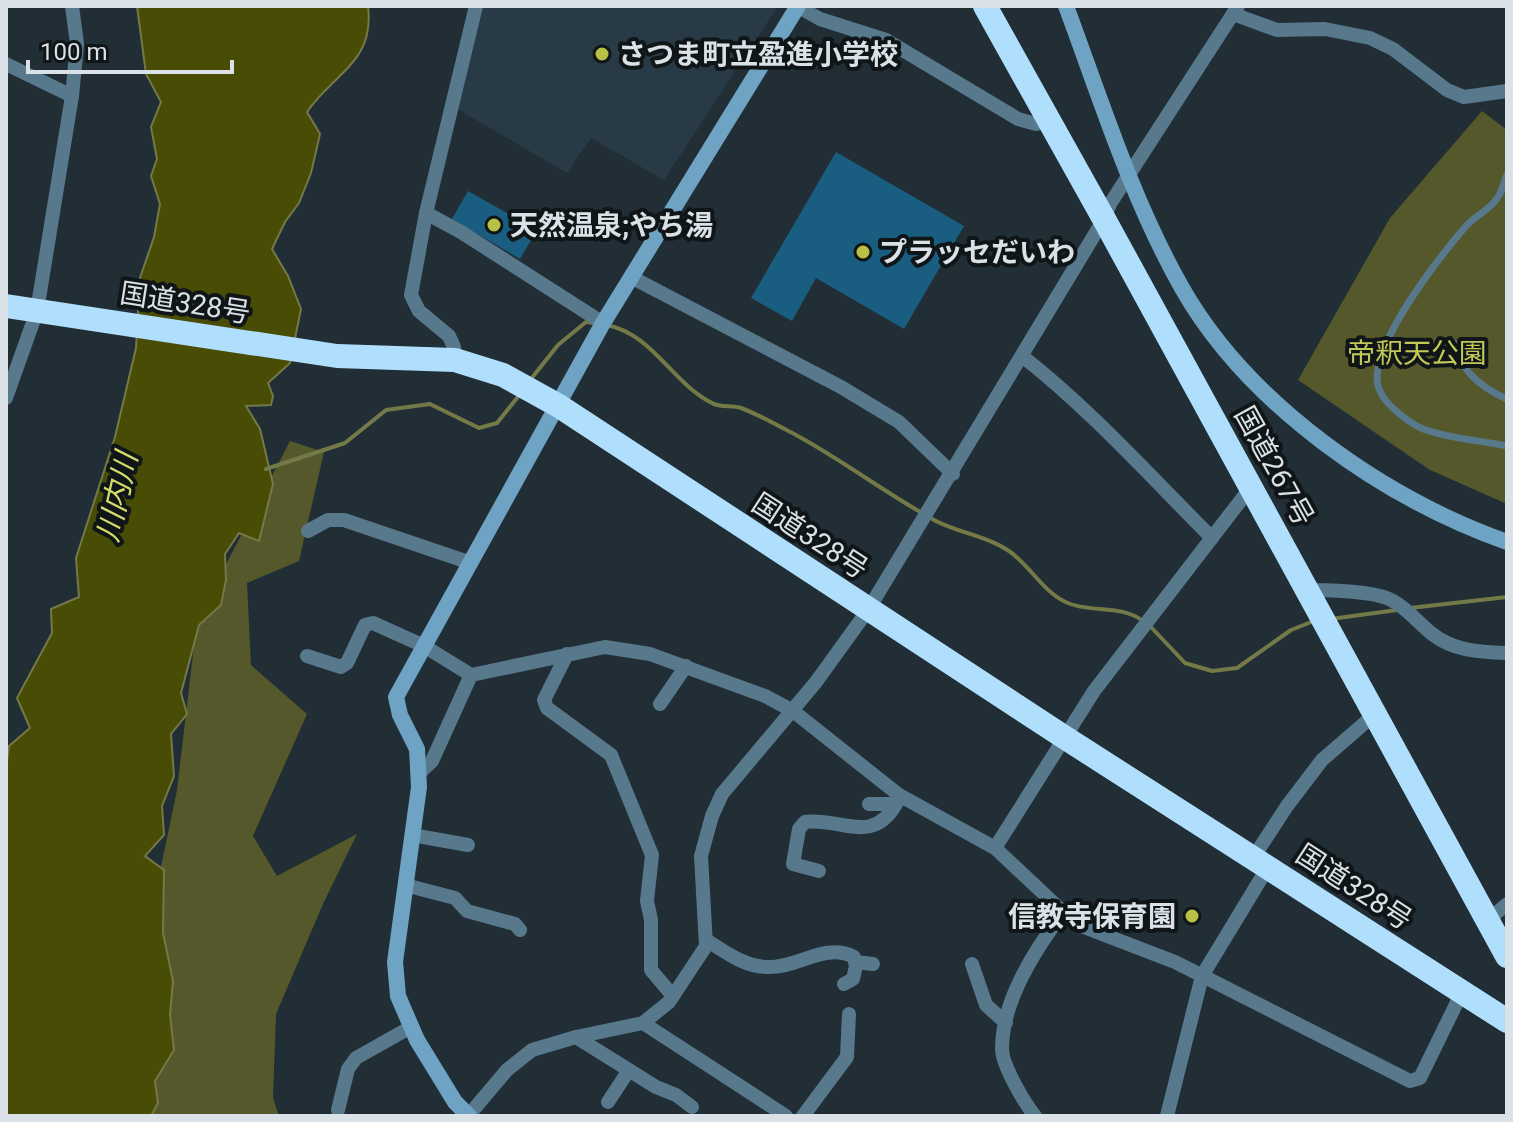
<svg xmlns="http://www.w3.org/2000/svg" width="1513" height="1122" font-family="Roboto,'Noto Sans JP',sans-serif">
	<style>
		.built { fill: #283a46 }
		.green { fill: #54582a }
		.water { fill: #484c04; stroke: #747948; stroke-width: 2 }
		.lines { fill: none; stroke-linecap: round; stroke-linejoin: round }
		.stream { stroke: #747948; stroke-width: 4 }
		.building { fill: #195d80 }
		.lane { stroke: #58788c; stroke-width: 7 }
		.street { stroke: #58788c; stroke-width: 14 }
		.secondary { stroke: #6fa3c4; stroke-width: 16 }
		.highway { stroke: #afdffd; stroke-width: 24 }
		.poi-dot { fill: #b9c046; stroke: #101518; stroke-width: 3 }
		.labels { text-anchor: middle; dominant-baseline: central; stroke-width: 8; stroke-linejoin: round; paint-order: stroke }
		.poi-label { font-size: 28px; font-weight: bold; fill: #dae2e7; stroke: #101518; text-anchor: start }
		.street-label { font-size: 28px; fill: #dae2e7; stroke: #101518 }
		.park-label { font-size: 28px; fill: #c1c856; stroke: #101518 }
		.water-label { font-size: 30px; font-style: italic; fill: #d4dc6a; stroke: #101518 }
	</style>
	<rect width="100%" height="100%" fill="#212e35"/>
	<path class="built" d="M469,6H778L664,180L591,138L567,173L447,103Z"/>
	<g class="green">
		<path d="M1482,111L1507,130V504L1430,470L1298,380L1390,218Z"/>
		<path d="M290,441L324,452L299,561L247,583L251,665L307,714L253,836L277,876L357,834L323,904L276,1014L273,1098L279,1116H98L139,972L177,790L197,620Z"/>
	</g>
	<path class="water" d="M137,6H368C375,63 333,73 307,112L320,134L311,173L299,203L285,222L272,249L288,276L301,309L290,363L268,383L273,396L271,405L246,406L260,429L273,484L259,541L239,533L225,554L226,580L221,605L199,625L181,693L187,714L171,734L174,776L162,806L164,835L145,856L164,870L163,933L173,981L170,1015L174,1050L155,1081L158,1103L151,1116H6V769L9,746L30,728L17,698L52,633L51,609L79,597L76,558L115,437L136,348L140,278L154,237L160,204L151,176L157,159L151,127L161,102L146,74Z"/>
	<g class="lines">
		<g class="stream">
			<path d="M606,325C652,333 672,383 712,403C720,408 732,405 741,408C760,415 778,426 796,435C844,461 888,495 936,521C959,533 987,536 1009,551C1028,564 1039,585 1057,597C1083,616 1118,602 1143,621"/>
			<path d="M531,379L558,345L586,322L593,323"/>
			<path d="M266,469L345,443L386,410L430,404L479,428L497,423L521,393"/>
			<path d="M1410,608L1507,597"/>
			<path d="M1331,619L1397,610"/>
			<path d="M1150,626L1185,663L1212,671L1237,668L1291,630L1314,621"/>
		</g>
	</g>
	<g class="building">
		<path d="M836,152L964,226L904,329L816,278L792,321L751,298Z"/>
		<path d="M468,191L537,230L520,259L452,219Z"/>
	</g>
	<g class="lines">
		<g class="lane">
			<path d="M1507,175C1504,182 1502,191 1498,197C1491,209 1475,216 1466,226C1442,254 1364,351 1379,389C1384,404 1409,423 1423,429C1450,439 1479,440 1507,446"/>
			<path d="M1456,344C1460,372 1482,388 1507,399"/>
		</g>
		<g class="street">
			<path d="M797,6L820,19L886,40L1018,119L1036,124L1049,120"/>
			<path d="M1233,14L1277,30L1325,29L1370,38L1393,49L1447,90L1464,97L1507,91"/>
			<path d="M6,64L72,96"/>
			<path d="M426,213L461,232L603,323"/>
			<path d="M631,277L841,387L899,422L953,474"/>
			<path d="M1022,356C1091,410 1150,476 1212,538"/>
			<path d="M455,360L454,347L449,336L419,311L411,295L426,213L476,6"/>
			<path d="M6,398L37,311L72,96L77,44L72,6"/>
			<path d="M308,531L328,520H344L471,563"/>
			<path d="M1308,590C1328,590 1377,591 1393,601C1408,609 1418,623 1431,633C1453,651 1479,652 1507,653"/>
			<path d="M567,654L544,700L547,708L611,755L652,855L647,901L651,920V970L673,996"/>
			<path d="M307,656L341,667L347,663L365,625L373,623L424,646L471,675L605,647L650,654L765,696L793,711L899,795L995,848L1076,924L1175,962L1410,1081L1420,1078L1462,992"/>
			<path d="M660,704L686,666"/>
			<path d="M418,774L432,761L471,675"/>
			<path d="M869,804H896L898,799"/>
			<path d="M412,835L468,845"/>
			<path d="M995,848L1094,691L1251,487"/>
			<path d="M1253,858L1287,806L1322,760L1375,714"/>
			<path d="M819,871L793,864L799,829L805,822C840,817 872,846 896,804"/>
			<path d="M405,885L455,898L467,911L515,924L520,930"/>
			<path d="M1488,920L1507,904"/>
			<path d="M706,940C726,952 744,967 768,967C798,968 825,942 854,957L856,966L853,979L844,984"/>
			<path d="M855,962L873,964"/>
			<path d="M972,964L986,1005L1006,1023"/>
			<path d="M643,1023L786,1116"/>
			<path d="M576,1037L656,1087L676,1095L692,1107"/>
			<path d="M608,1102L629,1070"/>
			<path d="M338,1110L348,1069L356,1058L411,1027"/>
			<path d="M468,1116L507,1070L532,1050L576,1037L643,1023L669,1002L706,946L701,856L712,816L722,794L816,682L868,610L1104,219L1110,204L1238,6"/>
			<path d="M803,1116L847,1057L849,1014"/>
			<path d="M1035,1116C1025,1104 1002,1065 1002,1049C1002,1001 1034,951 1062,914"/>
			<path d="M1167,1116L1202,976L1268,867"/>
		</g>
		<g class="secondary">
			<path d="M1066,6C1101,100 1132,200 1182,288C1248,404 1383,498 1507,542"/>
			<path d="M469,1116L455,1102L417,1040L398,996L395,962L419,787L417,749L400,715L396,697L603,323L798,6"/>
		</g>
		<g class="highway">
			<path d="M985,6L1104,219L1507,956"/>
			<path d="M6,306L337,356L455,360L503,375L559,406L1064,737L1507,1021"/>
		</g>
	</g>
	<g class="poi-dot">
		<circle cx="602" cy="54" r="8"/>
		<circle cx="494" cy="225" r="8"/>
		<circle cx="863" cy="252" r="8"/>
		<circle cx="1192" cy="916" r="8"/>
	</g>
	<g class="labels">
		<g class="poi-label">
			<text x="618" y="54">さつま町立盈進小学校</text>
			<text x="510" y="225">天然温泉;やち湯</text>
			<text x="879" y="252">プラッセだいわ</text>
			<text x="1176" y="916" text-anchor="end">信教寺保育園</text>
		</g>
		<g class="street-label">
			<text transform="translate(185 303) rotate(9)">国道328号</text>
			<text transform="translate(1274 466) rotate(61)">国道267号</text>
			<text transform="translate(810 536) rotate(33)">国道328号</text>
			<text transform="translate(1354 887) rotate(33)">国道328号</text>
		</g>
		<g class="park-label">
			<text x="1417" y="353">帝釈天公園</text>
		</g>
		<g class="water-label">
			<text transform="translate(117 497) rotate(-77)">川内川</text>
		</g>
	</g>
	<rect width="1513" height="1122" fill="none" stroke="#dae2e7" stroke-width="16"/>
	<path d="M28 60v12h204v-12" fill="none" stroke="#dae2e7" stroke-width="4"/>
	<text x="40" y="60" font-size="24" fill="#dae2e7" stroke="#101518" stroke-width="6" paint-order="stroke">100 m</text>
</svg>
